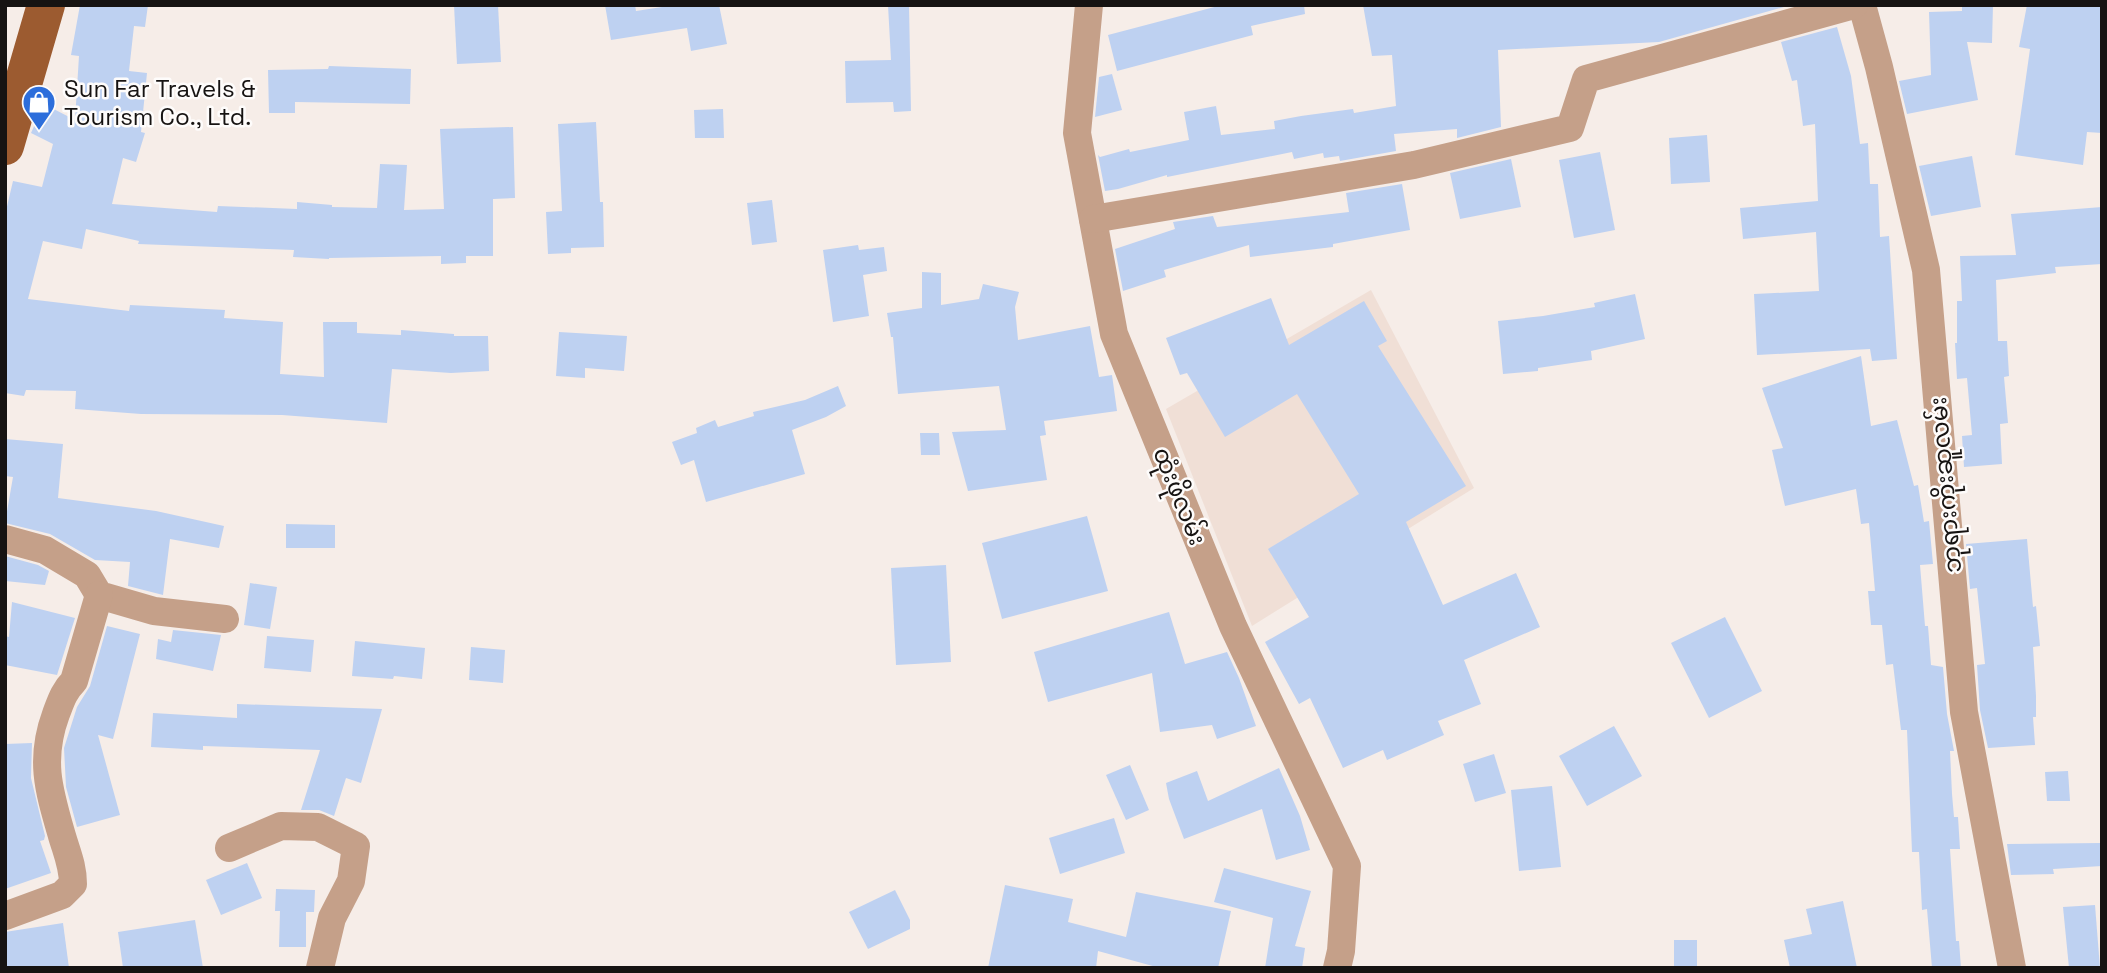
<svg xmlns="http://www.w3.org/2000/svg" width="2107" height="973" font-family="'Space Grotesk','Noto Sans Myanmar',sans-serif">
	<style>
		.built { fill: #f0dfd6 }
		.building { fill: #bed1f1 }
		.lines { fill: none; stroke-linecap: round; stroke-linejoin: round }
		.minor { stroke: #c5a089; stroke-width: 28 }
		.primary { stroke: #9c5b30; stroke-width: 38 }
		.labels { text-anchor: middle; dominant-baseline: central; stroke-width: 5; stroke-linejoin: round; paint-order: stroke }
		.poi-label { font-size: 24px; fill: #161312; stroke: #fefcfb; text-anchor: start }
		.street-label { font-size: 24px; fill: #161312; stroke: #fefcfb }
	</style>
	<rect width="100%" height="100%" fill="#f6ede8"/>
	<path class="built" d="M1371,290L1474,488L1252,626L1166,409Z"/>
	<g class="building">
		<path d="M80,5H148L145,27L134,26L129,71L147,73L141,132L145,133L136,162L123,158L112,204L217,212L218,206L297,209V202L332,205V207L377,208L380,164L407,165L404,210L444,209L440,129L513,127L515,198L493,199V256H466V263L441,264V256L329,258V259L293,257L294,250L138,244L139,241L86,229L82,249L43,241L28,299L129,311L130,305L225,310L224,318L283,322L280,374L324,377L323,322H357V333L401,335V330L454,334V336H488L489,371L451,373L392,369L387,423L282,415L141,414L75,409L76,391L26,390L24,396L5,393V215L13,181L42,187L53,144L31,133L44,104L75,120L79,56L71,55Z"/>
		<path d="M454,5H498L501,62L457,64Z"/>
		<path d="M605,5H635L636,11L675,5H719L727,44L691,51L687,28L611,40Z"/>
		<path d="M888,5H909L911,111L894,112L893,102L846,103L845,61L891,60Z"/>
		<path d="M1222,5H1304L1305,14L1251,26L1253,35L1117,71L1108,35Z"/>
		<path d="M1363,5H1791L1659,42L1498,50L1501,127L1457,138V129L1394,134L1396,151L1340,161L1339,156L1324,158L1323,153L1294,159L1292,152L1167,177V175L1118,189L1105,191L1098,155L1100,157L1129,149L1130,152L1189,140L1184,112L1216,106L1221,135L1275,129L1274,121L1301,116L1353,109L1354,113L1396,106L1392,55L1372,56Z"/>
		<path d="M1962,5H1993L1992,43L1967,42L1978,100L1907,114L1899,81L1931,75L1929,12L1962,11Z"/>
		<path d="M2027,5H2102V133L2087,132L2083,165L2015,155L2030,49L2019,47Z"/>
		<path d="M1837,27L1851,76L1860,144L1868,143L1870,184H1878L1880,237L1889,236L1897,359L1872,361L1870,349L1757,355L1754,294L1819,291L1816,232L1743,239L1740,208L1818,201L1815,124L1803,126L1797,80L1792,81L1781,42Z"/>
		<path d="M329,66L411,69L410,104L295,102V113H269L268,70L328,69Z"/>
		<path d="M1112,74L1122,110L1095,117L1099,77Z"/>
		<path d="M723,109L724,138H695L694,110Z"/>
		<path d="M596,122L600,202H603L604,247L571,248V253L548,254L546,212L562,211L558,124Z"/>
		<path d="M1707,135L1710,182L1671,184L1669,138Z"/>
		<path d="M1600,152L1615,230L1574,238L1559,160Z"/>
		<path d="M1972,156L1981,207L1931,216L1919,166Z"/>
		<path d="M1511,159L1521,207L1460,219L1450,173Z"/>
		<path d="M1402,184L1410,230L1333,244V247L1250,257L1249,245L1164,270L1166,277L1123,291L1115,249L1175,229L1173,222L1213,216L1217,227L1349,212L1346,193Z"/>
		<path d="M772,200L777,242L752,245L747,203Z"/>
		<path d="M2102,207V264L2055,267L2056,273L1996,280L1998,341H2007L2009,376L2004,377L2008,423L2000,424L2002,464L1964,467L1962,436L1972,435L1967,378L1957,379L1955,343H1957V301H1962L1960,256L2016,255L2011,214Z"/>
		<path d="M858,245L859,250L884,247L887,271L863,275L869,316L833,322L823,250Z"/>
		<path d="M922,272L941,273V305L979,299L983,284L1019,292L1015,307L1018,340L1090,326L1099,377L1112,375L1117,411L1044,421L1046,435L1040,436L1047,480L968,491L952,432L1006,430L999,386L898,394L893,337H891L887,313L922,308Z"/>
		<path d="M1635,294L1645,339L1591,351L1592,360L1538,368V371L1503,374L1498,321L1543,316L1595,307L1594,303Z"/>
		<path d="M1271,298L1289,345L1364,301L1387,341L1378,346L1466,486L1406,522L1443,605L1516,573L1540,627L1464,660L1481,704L1438,721L1444,735L1387,760L1383,750L1343,768L1310,698L1299,704L1265,642L1309,617L1268,549L1359,494L1297,394L1225,437L1187,373L1180,375L1166,338Z"/>
		<path d="M559,332L627,336L624,371L585,368V378L556,376Z"/>
		<path d="M1861,356L1871,426L1897,420L1914,486L1918,485L1924,522L1929,521L1933,564L1920,565L1925,626H1928L1931,665L1943,667L1947,714L1954,751H1950L1952,794L1954,817H1958L1960,849H1950L1956,941H1959L1961,968H1932L1927,909L1922,910L1919,852H1912L1907,730H1901L1893,664L1886,665L1882,625H1871L1868,591H1875L1869,523L1861,524L1856,489L1785,506L1772,450L1783,448L1762,388Z"/>
		<path d="M838,386L846,406L826,417L792,430L805,474L706,502L694,460L681,465L672,442L697,433L696,428L715,420L718,427L754,416L753,412L805,400Z"/>
		<path d="M920,433H939L940,455H921Z"/>
		<path d="M5,439L63,444L58,498L156,511L224,526L219,548L170,539L163,595L128,586L130,562L95,560L50,534L5,523L13,477L5,476Z"/>
		<path d="M1087,516L1108,591L1002,619L982,543Z"/>
		<path d="M286,524L335,525V548H286Z"/>
		<path d="M2027,539L2033,607L2036,606L2040,646L2033,647L2036,696V717H2033L2035,745L1988,748L1980,710L1977,665L1985,664L1977,588L1970,589L1966,544Z"/>
		<path d="M5,556L38,565L49,571L45,585L5,581Z"/>
		<path d="M946,565L951,662L896,665L891,568Z"/>
		<path d="M250,583L277,587L270,629L244,625Z"/>
		<path d="M12,602L75,618L57,675L5,665V636L9,637Z"/>
		<path d="M1169,612L1185,664L1227,652L1239,678L1256,726L1217,739L1212,725L1160,732L1152,673L1048,702L1034,652Z"/>
		<path d="M1725,617L1762,691L1709,718L1671,643Z"/>
		<path d="M107,626L140,634L113,739L98,735L120,815L77,827L66,787L64,748L77,707L90,686Z"/>
		<path d="M173,630L221,635L213,671L156,659L158,639L171,642Z"/>
		<path d="M267,636L314,640L311,672L264,668Z"/>
		<path d="M355,641L425,648L422,679L394,676L393,679L352,676Z"/>
		<path d="M471,647L505,650L503,683L469,680Z"/>
		<path d="M237,704L382,709L361,783L346,778L334,816L319,810H301L320,750L203,746V750L151,747L153,713L237,718Z"/>
		<path d="M1614,726L1642,776L1587,806L1559,756Z"/>
		<path d="M32,743L31,778L45,836L44,840L40,841L51,873L5,889V744Z"/>
		<path d="M1494,754L1506,793L1475,802L1463,764Z"/>
		<path d="M1130,765L1149,810L1126,820L1106,775Z"/>
		<path d="M1279,768L1300,816L1310,850L1276,860L1262,809L1184,839L1169,799L1166,783L1197,771L1208,801Z"/>
		<path d="M2068,771L2070,801H2047L2045,772Z"/>
		<path d="M1552,786L1561,867L1519,871L1511,790Z"/>
		<path d="M1114,818L1125,853L1060,874L1049,838Z"/>
		<path d="M2102,843V866L2053,869L2054,874L2011,875L2007,844Z"/>
		<path d="M247,863L262,898L221,915L206,880Z"/>
		<path d="M1224,868L1311,891L1295,946L1305,948L1302,968H1265L1273,918L1214,902Z"/>
		<path d="M1005,885L1073,899L1068,922L1126,937L1136,892L1231,911L1218,968H1160L1098,951L1096,968H988Z"/>
		<path d="M276,889L315,890L314,912H306V947H279L280,911H275Z"/>
		<path d="M895,890L910,920V929L868,949L849,912Z"/>
		<path d="M1843,901L1857,968H1790L1784,940L1812,934L1806,909Z"/>
		<path d="M2095,905L2100,968H2069L2063,907Z"/>
		<path d="M195,920L203,968H123L118,932Z"/>
		<path d="M63,923L69,968H5V932Z"/>
		<rect x="1674" y="940" width="23" height="28"/>
	</g>
	<g class="lines">
		<g class="minor">
			<path d="M1089,5L1077,133L1114,334L1233,626L1347,866L1341,951L1337,968"/>
			<path d="M1862,5L1879,67L1926,270L1964,712L2012,968"/>
			<path d="M1093,219L1414,165L1570,128L1586,79L1854,5"/>
			<path d="M5,539L45,550L87,575L99,595L154,611L225,619"/>
			<path d="M229,848L281,826L318,827L356,846L351,881L332,918L320,968"/>
			<path d="M5,916L62,895L73,884C73,866 67,853 62,836C49,791 39,760 56,714C61,701 64,691 74,681L99,595"/>
		</g>
		<path class="primary" d="M5,146L46,5"/>
	</g>
	<defs>
		<symbol id="shop-pin" viewBox="-11 -11 22 30"><path d="M0 17L-7.5 6A9.5 9.5 0 1 1 7.5 6Z" fill="#2d6edb" stroke="#fefcfb"/><path d="M-5-2.5h2.3a2.7 3.5 0 0 1 5.4 0H5L5.5 6h-11ZM-1.5-2.5h3a1.5 2.3 0 0 0-3 0Z" fill="#fff"/></symbol>
	</defs>
	<g fill-rule="evenodd">
		<use href="#shop-pin" x="20" y="83" width="38" height="52"/>
	</g>
	<g class="labels">
		<g class="poi-label">
			<text x="64" y="88">Sun Far Travels &amp;<tspan x="64" dy="28">Tourism Co., Ltd.</tspan></text>
		</g>
		<g class="street-label">
			<text transform="translate(1945 485) rotate(-95)">ဘုရားကိုးဆူလမ်း</text>
			<text transform="translate(1180 496) rotate(68)">ထုံးဖိုလမ်း</text>
		</g>
	</g>
	<rect width="2107" height="973" fill="none" stroke="#161312" stroke-width="14"/>
</svg>
